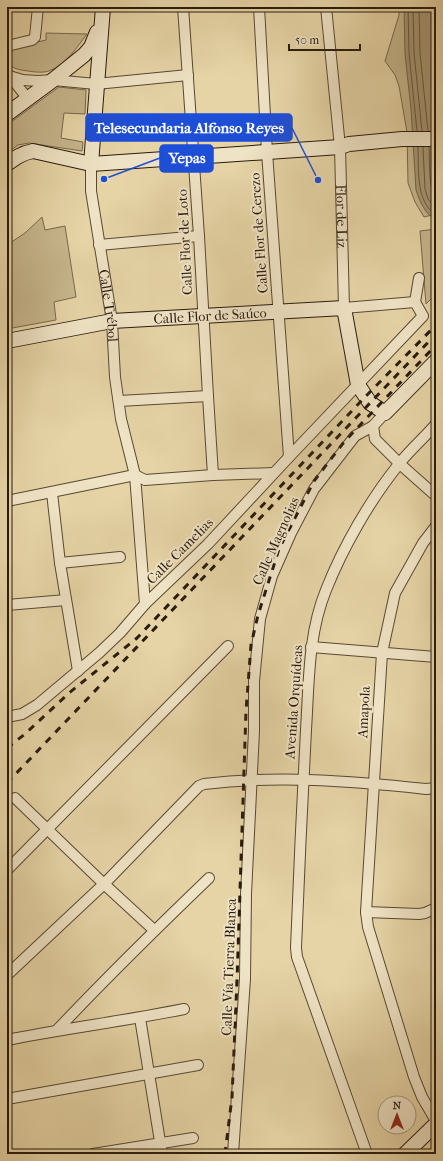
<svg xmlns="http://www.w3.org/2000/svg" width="443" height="1161" font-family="'IM FELL French Canon',serif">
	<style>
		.green { fill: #c6b58c; stroke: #78684d }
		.water { fill: #a69572; stroke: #74644a }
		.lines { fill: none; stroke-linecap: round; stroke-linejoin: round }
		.shore { stroke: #685840; stroke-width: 1 }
		.street-casing { stroke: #584934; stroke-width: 12 }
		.secondary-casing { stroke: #291b0e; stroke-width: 16 }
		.street { stroke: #efe3c5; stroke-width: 10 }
		.secondary { stroke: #efe3c5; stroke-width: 14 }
		.rail { stroke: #291b0e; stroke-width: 3; stroke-dasharray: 7 7; stroke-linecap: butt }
		.labels { text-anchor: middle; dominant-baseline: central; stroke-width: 4; stroke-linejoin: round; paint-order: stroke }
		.street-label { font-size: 14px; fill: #291b0e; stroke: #efe3c5 }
		.leader { fill: none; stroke: #1d4ed8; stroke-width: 1.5 }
		.callout-dot { fill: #1d4ed8; stroke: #efe3c5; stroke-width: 1.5 }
		.callout { fill: #1d4ed8; stroke: #1d4ed8; stroke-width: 1.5 }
		.callout-label { font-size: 15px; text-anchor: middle; font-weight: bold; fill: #fff }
	</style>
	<rect width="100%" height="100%" fill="#e6d4a6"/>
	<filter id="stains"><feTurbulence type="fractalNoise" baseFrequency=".005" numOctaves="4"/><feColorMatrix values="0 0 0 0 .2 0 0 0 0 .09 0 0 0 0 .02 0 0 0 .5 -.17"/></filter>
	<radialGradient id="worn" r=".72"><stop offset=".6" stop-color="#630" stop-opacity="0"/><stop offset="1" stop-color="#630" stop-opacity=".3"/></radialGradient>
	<g class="green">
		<path d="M399,7H436V214L424,217L415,202L408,183L407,132L399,86L395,75L385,61L399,15Z"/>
		<path d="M46,33L87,34C77,47 66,65 49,71C43,73 34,72 28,71C20,70 14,69 8,64L7,49L46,40Z"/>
		<path d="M59,87L86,90L85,114L64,113L61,138L83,142L82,151L29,143L18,145L7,153V125Z"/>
		<path d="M42,217L45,230L65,226L76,297L54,302L56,320L7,329V245L25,233Z"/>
		<path d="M436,229V294L426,304L420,231Z"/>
	</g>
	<path class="water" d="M404,7H436V220C425,214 420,202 416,190L411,109L405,54Z"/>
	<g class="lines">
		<g class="shore">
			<path d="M408,7L409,53L417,131"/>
			<path d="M413,7L414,53L422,131"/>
			<path d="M419,7L420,53L428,131"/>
			<path d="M418,147C419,168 415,202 436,215"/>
			<path d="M423,147L425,189L428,199L436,209"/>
			<path d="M429,147C430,160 428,190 436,199"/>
		</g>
		<defs>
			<g id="street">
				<path d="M183,7L199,236L208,396L213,475"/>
				<path d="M259,7L267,152L289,457"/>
				<path id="s1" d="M326,7L340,147L344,308L415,302"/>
				<path d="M7,46L32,40L35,37L38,7"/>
				<path d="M9,75L28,99"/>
				<path d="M9,76L23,80L38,81L53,80L96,84L188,75"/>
				<path id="s2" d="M91,164V191L112,321L115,377L121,419L135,475L145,604"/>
				<path d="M99,245L199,236"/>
				<path d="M415,302L419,278"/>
				<path d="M119,401L208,396"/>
				<path d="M373,426L375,439L400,464L436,496"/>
				<path d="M52,493L60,563L78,671"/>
				<path d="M7,501L135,475L145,480L213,475L273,473"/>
				<path d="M436,526L423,543L395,593L382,653L366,912L368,927L414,1077L422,1097L436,1121"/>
				<path d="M60,563L120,557"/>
				<path d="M7,605L66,600"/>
				<path d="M311,647L436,657"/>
				<path d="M7,717L22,714L37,705L99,653L120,633L145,604L208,544L289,457L423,316L415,302"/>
				<path d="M15,798L104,884L154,930"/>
				<path d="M7,870L228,646"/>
				<path d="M366,912L419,914L425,913L436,908"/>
				<path d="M7,975L104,884L199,786L204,784C279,775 351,781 426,789L436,788"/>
				<path d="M140,1018L162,1154"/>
				<path d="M57,1030C106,978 157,928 209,878"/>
				<path d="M7,1040C66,1028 126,1021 184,1009"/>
				<path d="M7,1099L198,1065"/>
				<path d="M93,1154L193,1138"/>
				<path d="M233,1154L245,979L246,894L254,731V681L260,619L272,576L291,533L314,489L355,436L373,426L385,413"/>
				<path d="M367,1154L297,957L296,948C299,875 302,803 306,730C309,683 308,634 326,590C343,547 370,500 399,464C410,450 424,438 436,424"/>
			</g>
			<g id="secondary">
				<path d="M7,114L53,80L84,55L91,47L97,32"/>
				<path d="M7,164C15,158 22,153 33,151L91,164L340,147L349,144L402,139H436"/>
				<path d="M91,164L103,7"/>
				<path id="s3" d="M7,341L112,321L344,308L358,385L370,403L385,413L436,361"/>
				<path d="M405,1154L436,1124"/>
			</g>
		</defs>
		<use href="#street" class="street-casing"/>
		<use href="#secondary" class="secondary-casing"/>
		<use href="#street" class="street"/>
		<use href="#secondary" class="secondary"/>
		<g class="rail">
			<path d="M7,748L25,734L69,693L137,638L365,397L436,325"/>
			<path d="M7,783L436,334"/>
			<path d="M225,1154L232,1097L237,981L246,711L251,645L258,615L279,549L314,481L344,442L436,345"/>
		</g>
	</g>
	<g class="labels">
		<g class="street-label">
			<text stroke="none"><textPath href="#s1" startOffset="210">Flor de Liz</textPath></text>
			<text transform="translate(259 233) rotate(-94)">Calle Flor de Cerezo</text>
			<text transform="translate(185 242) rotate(-93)">Calle Flor de Loto</text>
			<text stroke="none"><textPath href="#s2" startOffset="143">Calle Trébol</textPath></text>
			<text stroke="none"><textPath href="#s3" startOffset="205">Calle Flor de Saúco</textPath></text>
			<text transform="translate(276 541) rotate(-66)">Calle Magnolias</text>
			<text transform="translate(180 551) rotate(-45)">Calle Camelias</text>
			<text transform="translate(294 702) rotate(-86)">Avenida Orquídeas</text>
			<text transform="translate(364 712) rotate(-87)">Amapola</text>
			<text transform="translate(229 967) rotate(-88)">Calle Vía Tierra Blanca</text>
		</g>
	</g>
	<path class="leader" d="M318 180L292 128M104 179L160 158"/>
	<g class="callout-dot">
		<circle cx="318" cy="180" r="4"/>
		<circle cx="104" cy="179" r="4"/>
	</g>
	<g class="callout">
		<rect x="86" y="114" width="206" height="27" rx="4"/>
		<rect x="160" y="145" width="53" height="27" rx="4"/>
	</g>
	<g class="callout-label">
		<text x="189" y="133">Telesecundaria Alfonso Reyes</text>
		<text x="187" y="163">Yepas</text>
	</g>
	<rect width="443" height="1161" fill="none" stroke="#e6d4a6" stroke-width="24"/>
	<rect x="8" y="8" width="427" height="1145" fill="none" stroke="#291b0e" stroke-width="2"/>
	<rect x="12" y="12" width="419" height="1137" fill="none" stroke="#291b0e"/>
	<g transform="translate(397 1115)"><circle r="19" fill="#efe3c5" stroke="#a0937c"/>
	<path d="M0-3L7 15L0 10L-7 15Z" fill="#8f2418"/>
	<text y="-6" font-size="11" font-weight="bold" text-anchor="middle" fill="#291b0e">N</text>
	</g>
	<path d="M289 44v6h71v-6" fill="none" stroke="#291b0e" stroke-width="2"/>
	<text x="295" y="44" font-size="12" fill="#291b0e" stroke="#efe3c5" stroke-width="3" paint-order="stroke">50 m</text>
	<rect width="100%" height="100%" filter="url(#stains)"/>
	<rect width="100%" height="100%" fill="url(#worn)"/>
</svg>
